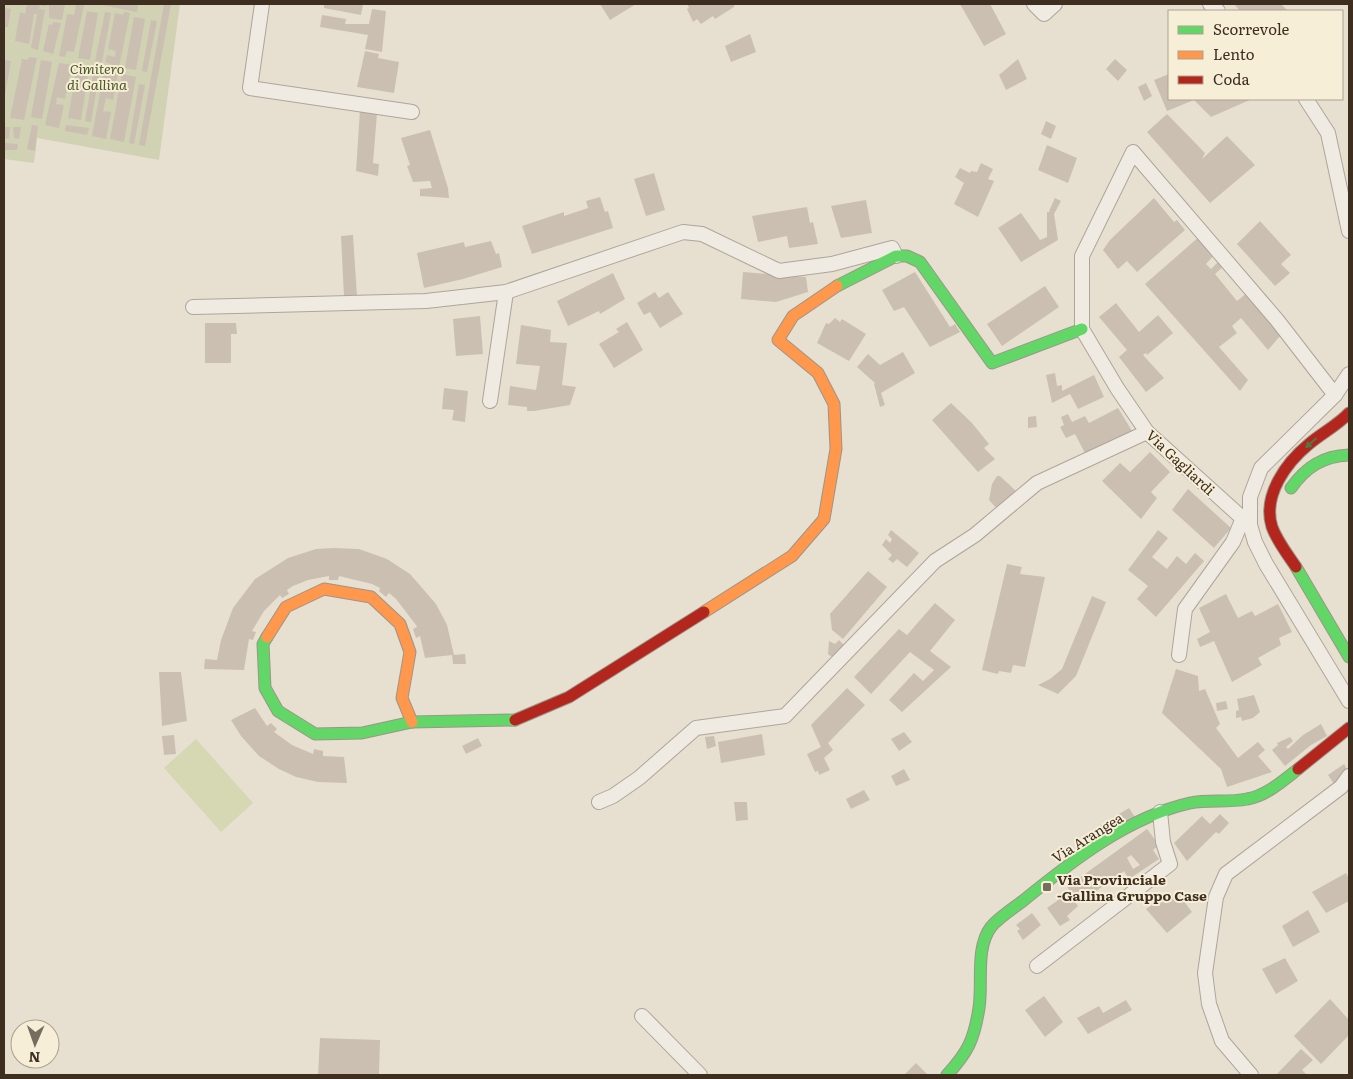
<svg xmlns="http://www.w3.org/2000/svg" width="1353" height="1079" font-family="Literata,serif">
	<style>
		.green { fill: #d6d7b3 }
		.cemetery { fill: #d1d1b3 }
		.building { fill: #cbbfb2; fill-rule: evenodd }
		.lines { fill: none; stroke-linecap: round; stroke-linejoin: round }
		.street-casing { stroke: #ada599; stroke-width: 16 }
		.fast-casing { stroke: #9c958a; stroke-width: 13 }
		.slow-casing { stroke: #9c958a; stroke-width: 13 }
		.jam-casing { stroke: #9c958a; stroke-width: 13 }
		.street { stroke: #efebe3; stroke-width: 14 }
		.fast { stroke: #63d668; stroke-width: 11 }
		.slow { stroke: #ff974d; stroke-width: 11 }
		.jam { stroke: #b3261e; stroke-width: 11 }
		.oneway { fill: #4e7a40 }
		.poi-dot { fill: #786c5e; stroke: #f7eed8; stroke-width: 2 }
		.labels { text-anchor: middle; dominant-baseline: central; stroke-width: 4; stroke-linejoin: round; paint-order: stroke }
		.park-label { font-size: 14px; font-style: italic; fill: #4d5a26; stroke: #f7eed8 }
		.street-label { font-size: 14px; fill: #3d2e20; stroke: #f7eed8 }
		.poi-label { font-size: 14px; font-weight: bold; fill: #3d2e20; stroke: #f7eed8; text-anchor: start }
	</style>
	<rect width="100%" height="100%" fill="#e7e0d1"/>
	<path class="green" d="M196,739L253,803L221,832L164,768Z"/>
	<path class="cemetery" d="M4,4H180L159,160L37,138L34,163L4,159Z"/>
	<g class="building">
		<path d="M27,4H46V6L40,5L39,9L45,10L38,50L31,48L37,14H34L29,44L15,41L20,12L25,14Z"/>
		<path d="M49,4H65L62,20L49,18Z"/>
		<path d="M76,4L84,5L74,52L67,51L65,57L59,56L67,14L74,15Z"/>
		<path d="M97,4H130L138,5L137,12Z"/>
		<path d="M164,4H171L145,146L139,145Z"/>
		<path d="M324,4H363L361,15L324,8Z"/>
		<path d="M600,4H636L610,20Z"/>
		<path d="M687,4H735L734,7L715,19L713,16L701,24L697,19L693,22L687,9L689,8Z"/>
		<path d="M960,4H990L1006,34L984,46Z"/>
		<path d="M1234,4H1281L1288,11H1240Z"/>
		<path d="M4,8L11,9L8,27H4Z"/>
		<path d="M372,9L386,11L382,52L365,49L368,35L320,27L322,15L346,19L345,24H369Z"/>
		<path d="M87,11L98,13L90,60L78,58Z"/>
		<path d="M105,12L111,13L102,62L95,61Z"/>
		<path d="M124,12L130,13L119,67L105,62L107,55L115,57L116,51L108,49L115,13L123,15Z"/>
		<path d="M134,17L145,19L136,70L125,68Z"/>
		<path d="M151,20L157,21L147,72L142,71Z"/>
		<path d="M53,22L61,23L53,54L43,51L49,24L52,25Z"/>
		<path d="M750,34L756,52L731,62L725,46Z"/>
		<path d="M365,51L379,54L378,58L399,62L394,93L357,87Z"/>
		<path d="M29,57L37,58L24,120L10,118L22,59L28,60Z"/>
		<path d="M1018,59L1027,79L1006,90L999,75Z"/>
		<path d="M1115,59L1127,70L1118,81L1106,69Z"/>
		<path d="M4,60L11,61L5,94H4Z"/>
		<path d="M41,60L52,62L42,119L31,117Z"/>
		<path d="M59,63L72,65L65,99L57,97L56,104L64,105L59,128L45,125Z"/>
		<path d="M77,66L89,68L81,120L68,118Z"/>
		<path d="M94,69L100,70L91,122L85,121Z"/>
		<path d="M104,71L118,74L113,100L106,98L103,111L111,112L106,139L92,136Z"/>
		<path d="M122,74L136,77L124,142L110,139Z"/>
		<path d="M1169,74V99H1252L1211,117L1194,100L1167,111L1154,80Z"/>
		<path d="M1146,83L1152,96L1144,101L1138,87Z"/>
		<path d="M139,84L145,85L134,144L129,143Z"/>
		<path d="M360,110L377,113L373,163L379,164L378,176L356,171Z"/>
		<path d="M1167,114L1205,153L1202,159L1227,136L1255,165L1210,203L1147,132Z"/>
		<path d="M1046,121L1056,126L1051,139L1041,134Z"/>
		<path d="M32,125L38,126L35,151L27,149Z"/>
		<path d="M66,125L89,128L87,135L65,131Z"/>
		<path d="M4,127H10L9,139L4,138Z"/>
		<path d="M13,127H21L19,139L14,138Z"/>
		<path d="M430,130L448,188L449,198L420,196V189L432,188L430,181L413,182L407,166L410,165L401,138Z"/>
		<path d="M4,143L18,144L17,150H4Z"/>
		<path d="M1047,145L1077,158L1068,183L1038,170Z"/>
		<path d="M981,163L993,169L988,179L994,181L978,217L954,204L964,183L955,177L960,168L970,173L971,171L977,172Z"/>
		<path d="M654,173L665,210L646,216L634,179Z"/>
		<path d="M600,197L605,212L608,211L613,228L532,254L522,226L564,212V216L588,208L586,201Z"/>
		<path d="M1055,198L1061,201L1054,214L1058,240L1021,262L998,228L1021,213L1040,240L1047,237V212H1050L1049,211Z"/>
		<path d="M1154,198L1174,222L1177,220L1185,230L1137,272L1127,261L1118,269L1103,250L1110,240Z"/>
		<path d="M866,200L872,233L841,238L831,206Z"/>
		<path d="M807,207L810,223L813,222L818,244L789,248L787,236L758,242L752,216Z"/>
		<path d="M1260,221L1291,255L1281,264L1290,273L1275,286L1237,244Z"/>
		<path d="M353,235L357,296L344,297L341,236Z"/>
		<path d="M1200,236L1215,254L1206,264L1211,269L1220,260L1225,265L1215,274L1237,301L1248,292L1281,335L1268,350L1241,318L1232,326L1237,333L1219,347L1248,380L1240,391L1145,284Z"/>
		<path d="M491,241L496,254L499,253L502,267L463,279L424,288L417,253L464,242L465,247Z"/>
		<path d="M743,272L806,277L808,292L776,302L741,299Z"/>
		<path d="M915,272L950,327L955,324L960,332L930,347L904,307L894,311L882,290Z"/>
		<path d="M613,273L625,299L600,314L599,311L568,326L557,301Z"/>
		<path d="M1045,286L1059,307L1002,346L987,324Z"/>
		<path d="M655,292L659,298L668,292L683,314L660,328L650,312L644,315L637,303Z"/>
		<path d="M1116,303L1139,332L1158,315L1173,333L1147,355L1146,353L1143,355L1164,378L1146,392L1119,357L1127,350L1099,317Z"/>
		<path d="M480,316L483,354L456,356L453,319Z"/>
		<path d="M835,318L840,322L842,319L866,334L849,361L817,343L826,323L829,324Z"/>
		<path d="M627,322L643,350L614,368L599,344L619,332L616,329Z"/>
		<path d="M205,323H236L237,334H231V363H205Z"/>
		<path d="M521,325L551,330L550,342L567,343L562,385L576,387L570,405L534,411H527V407L508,405L510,386L536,390L540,366L516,364Z"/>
		<path d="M903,352L915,373L881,393L885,405L880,407L874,384L875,383L857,367L868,354L880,365Z"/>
		<path d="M1055,373L1057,386L1062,385V391L1094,375L1104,397L1078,409L1070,394L1052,403L1046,375Z"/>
		<path d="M444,388L468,391L465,422L452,420L454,410L442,409Z"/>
		<path d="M951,403L972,423L989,444L984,448L995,459L978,472L932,420Z"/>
		<path d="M1118,408L1132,431L1086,455L1075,434L1066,438L1060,427L1064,425L1061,417L1068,414L1072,422L1085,416L1089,423Z"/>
		<path d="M1036,416L1037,427L1028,428V417Z"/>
		<path d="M1150,452L1170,472L1151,492L1157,498L1141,519L1102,481L1120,463L1130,472Z"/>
		<path d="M997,476H1000L1020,495L1000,512L989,500L992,484Z"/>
		<path d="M1188,489L1231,528L1214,548L1172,510Z"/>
		<path d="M891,530L919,553L907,567L897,559L893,563L888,559L892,555L882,545L886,539L890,543L892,539L888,535Z"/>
		<path d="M1158,530L1168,538L1152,557L1167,569L1177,556L1186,564L1195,553L1204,561L1156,617L1137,599L1148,586L1128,570Z"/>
		<path d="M333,548L359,549L387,559L410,574L436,604L447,625L454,655L465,654L466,664H453L452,655L425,658L420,636L416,638L413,629L417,627L416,625L396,599L389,593L386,597L379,591L380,588L372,584L339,576L338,580H329V576L308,580L293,586L287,590L289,594L282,598L280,595L264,611L252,631L256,632L253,640L249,639L244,670L204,669L205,659L217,660L221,640L233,608L255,579L288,558L316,549Z"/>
		<path d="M1007,564L1022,567L1020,574L1045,577L1025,667L1013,665L1011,673L999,671L998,674L982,670Z"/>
		<path d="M868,571L887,587L843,639L832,630L830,614Z"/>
		<path d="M1226,594L1238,618L1252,611L1255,616L1278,604L1292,632L1279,638L1281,645L1258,658L1262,665L1232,682L1214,641L1200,647L1197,639L1210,632L1199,608Z"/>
		<path d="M1092,596L1106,602L1076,676L1058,694L1038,685L1050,679L1062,669Z"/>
		<path d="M935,603L955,620L930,651L951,667L902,712L889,700L914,673L923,681L934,670L910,652L871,694L854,677L899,629L907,635Z"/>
		<path d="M839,640L847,648L836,660L828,654L829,641L835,644Z"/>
		<path d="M1176,669L1198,676L1199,691L1205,689L1220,724L1216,728L1238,758L1258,742L1265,750L1258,756L1272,772L1227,787L1221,769L1162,713Z"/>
		<path d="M159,672H181L187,721L162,726Z"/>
		<path d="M847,688L865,705L828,743L833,750L824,758L830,770L819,775L818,771L815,772L807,754L821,747L811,725Z"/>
		<path d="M1254,695L1260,712L1253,718L1242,721L1241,717L1236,718V711L1239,710L1237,699Z"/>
		<path d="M1226,701L1228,709L1217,711L1216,703Z"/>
		<path d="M255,708L267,726L271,723L277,729L274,732L292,745L313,754L314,749L323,751V756L344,757L347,783L318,782L296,777L279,769L259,756L241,736L231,720Z"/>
		<path d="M1321,724L1327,736L1311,745L1285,766L1272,750L1278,745L1277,743L1290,737L1293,741L1286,747L1288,749L1303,735Z"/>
		<path d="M904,732L912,742L899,751L891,739Z"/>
		<path d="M762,734L765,755L721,763L718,742Z"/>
		<path d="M174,735L176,754L164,755L162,736Z"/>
		<path d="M714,736L716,746L707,749L705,737Z"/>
		<path d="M478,738L482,746L466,754L462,746Z"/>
		<path d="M1344,764L1349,773L1334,784L1328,775Z"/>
		<path d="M904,769L910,780L896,786L891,776Z"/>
		<path d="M864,790L870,800L851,809L846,799Z"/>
		<path d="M734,802H747L748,820L736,821Z"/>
		<path d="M1129,808L1135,817L1102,839L1095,829Z"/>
		<path d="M1220,814L1229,823L1219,834L1216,832L1187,861L1174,843L1202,816L1210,824Z"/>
		<path d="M1147,829L1159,845L1153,850L1159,859L1129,879L1124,871L1085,899L1080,891L1074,895L1067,887ZM1131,855L1140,865L1133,869L1127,858Z"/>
		<path d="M1346,873L1349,879V901L1326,913L1312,892Z"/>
		<path d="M1177,892L1192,912L1167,933L1146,909L1165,895L1167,899Z"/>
		<path d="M1068,893L1078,906L1067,916L1070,920L1060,926L1047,908Z"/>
		<path d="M1308,910L1320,932L1293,947L1282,926Z"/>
		<path d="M1032,913L1041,925L1023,940L1017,931L1020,929L1016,925Z"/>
		<path d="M1285,958L1298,981L1276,994L1262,969Z"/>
		<path d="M1044,996L1063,1022L1045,1037L1025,1010Z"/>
		<path d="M1330,999L1349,1020V1035L1321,1064L1294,1036Z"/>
		<path d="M1126,1000L1132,1010L1088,1034L1077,1018L1099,1006L1103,1013Z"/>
		<path d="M320,1038L380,1040L379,1075H318Z"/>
		<path d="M1301,1049L1313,1060L1302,1070L1307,1075H1276Z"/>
		<path d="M916,1063L928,1075H904Z"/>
	</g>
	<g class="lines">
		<defs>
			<g id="street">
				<path d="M262,4L250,88L412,112"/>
				<path d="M1034,4L1044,14L1055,4"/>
				<path d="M1210,4L1218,11"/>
				<path d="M1306,99L1328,133L1349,231"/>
				<path d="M193,307L426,301L506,292L683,232L702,234L779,271L832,264L892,248L896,256"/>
				<path d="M1335,395L1277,320L1133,152L1082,256V329L1117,388L1147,432L1250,525L1255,542L1266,564L1349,701"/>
				<path d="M490,401L506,292"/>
				<path d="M1250,525V497L1261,468L1335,395L1349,374"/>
				<path d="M1179,655L1185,609L1233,542L1243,518"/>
				<path d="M599,802L613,796L639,778L696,728L785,716L935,561L975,535L1037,483L1147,432"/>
				<path d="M1037,966L1170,864L1163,842L1160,812"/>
				<path d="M642,1016L700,1075"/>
				<path d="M1251,1075L1222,1041L1209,1004L1205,973L1216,897L1226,874L1341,787L1349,776"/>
			</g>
			<g id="fast">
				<path d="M837,286L896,256H907L920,262L992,363L1082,329"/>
				<path d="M1291,488C1306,467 1323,456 1349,455"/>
				<path d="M1296,567L1349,657"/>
				<path d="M267,637L263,644L265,688L278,711L315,734L362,733L412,722L515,720"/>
				<path d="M947,1075C968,1052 974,1040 979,1008C983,983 975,948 991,927C999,917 1014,908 1024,900C1072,861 1128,817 1190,803C1208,799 1228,803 1247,799C1266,796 1284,780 1298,769"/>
			</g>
			<g id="slow">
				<path d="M704,612L792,556L824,519L836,449L834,404L818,373L778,340L793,316L837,286"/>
				<path d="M267,637L286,607L324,589L371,597L400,624L410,652L402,698L412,722"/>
			</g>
			<g id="jam">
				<path d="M1296,567C1288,555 1277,541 1272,527C1262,495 1287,462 1309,444C1322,433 1338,425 1349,413"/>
				<path d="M515,720L569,697L704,612"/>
				<path d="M1298,769L1349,728"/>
			</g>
		</defs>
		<use href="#street" class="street-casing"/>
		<use href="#fast" class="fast-casing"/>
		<use href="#slow" class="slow-casing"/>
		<use href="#jam" class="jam-casing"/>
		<use href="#street" class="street"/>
		<use href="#fast" class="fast"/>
		<use href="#slow" class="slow"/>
		<use href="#jam" class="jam"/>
	</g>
	<defs><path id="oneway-solid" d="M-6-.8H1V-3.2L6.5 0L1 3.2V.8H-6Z" transform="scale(1.25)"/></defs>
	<use class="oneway" href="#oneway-solid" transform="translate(1311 443) rotate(139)"/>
	<rect class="poi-dot" x="1042" y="882" width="10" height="10" rx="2.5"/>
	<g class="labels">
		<g class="park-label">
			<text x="97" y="68">Cimitero<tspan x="97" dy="16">di Gallina</tspan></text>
		</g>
		<g class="street-label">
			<text transform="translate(1181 462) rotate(43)">Via Gagliardi</text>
			<text transform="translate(1087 837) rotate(-32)">Via Arangea</text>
		</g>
		<g class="poi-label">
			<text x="1057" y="879">Via Provinciale<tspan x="1057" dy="16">-Gallina Gruppo Case</tspan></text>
		</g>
	</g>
	<rect width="1353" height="1079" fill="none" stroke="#3d2e20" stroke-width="10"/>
	<rect x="1168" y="10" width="175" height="90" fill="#f7eed8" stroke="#ada18e"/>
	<rect x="1178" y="26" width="25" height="8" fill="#63d668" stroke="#ada18e"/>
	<text x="1213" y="35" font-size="15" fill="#3d2e20">Scorrevole</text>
	<rect x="1178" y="51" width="25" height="8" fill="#ff974d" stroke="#ada18e"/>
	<text x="1213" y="60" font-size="15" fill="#3d2e20">Lento</text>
	<rect x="1178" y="76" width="25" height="8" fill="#b3261e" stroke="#ada18e"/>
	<text x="1213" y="85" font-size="15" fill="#3d2e20">Coda</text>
	<g transform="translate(35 1044) rotate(182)"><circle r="24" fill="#f7eed8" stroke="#ada18e"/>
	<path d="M0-4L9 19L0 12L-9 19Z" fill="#786c5e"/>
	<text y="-8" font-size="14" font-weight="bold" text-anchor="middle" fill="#3d2e20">N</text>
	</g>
</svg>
